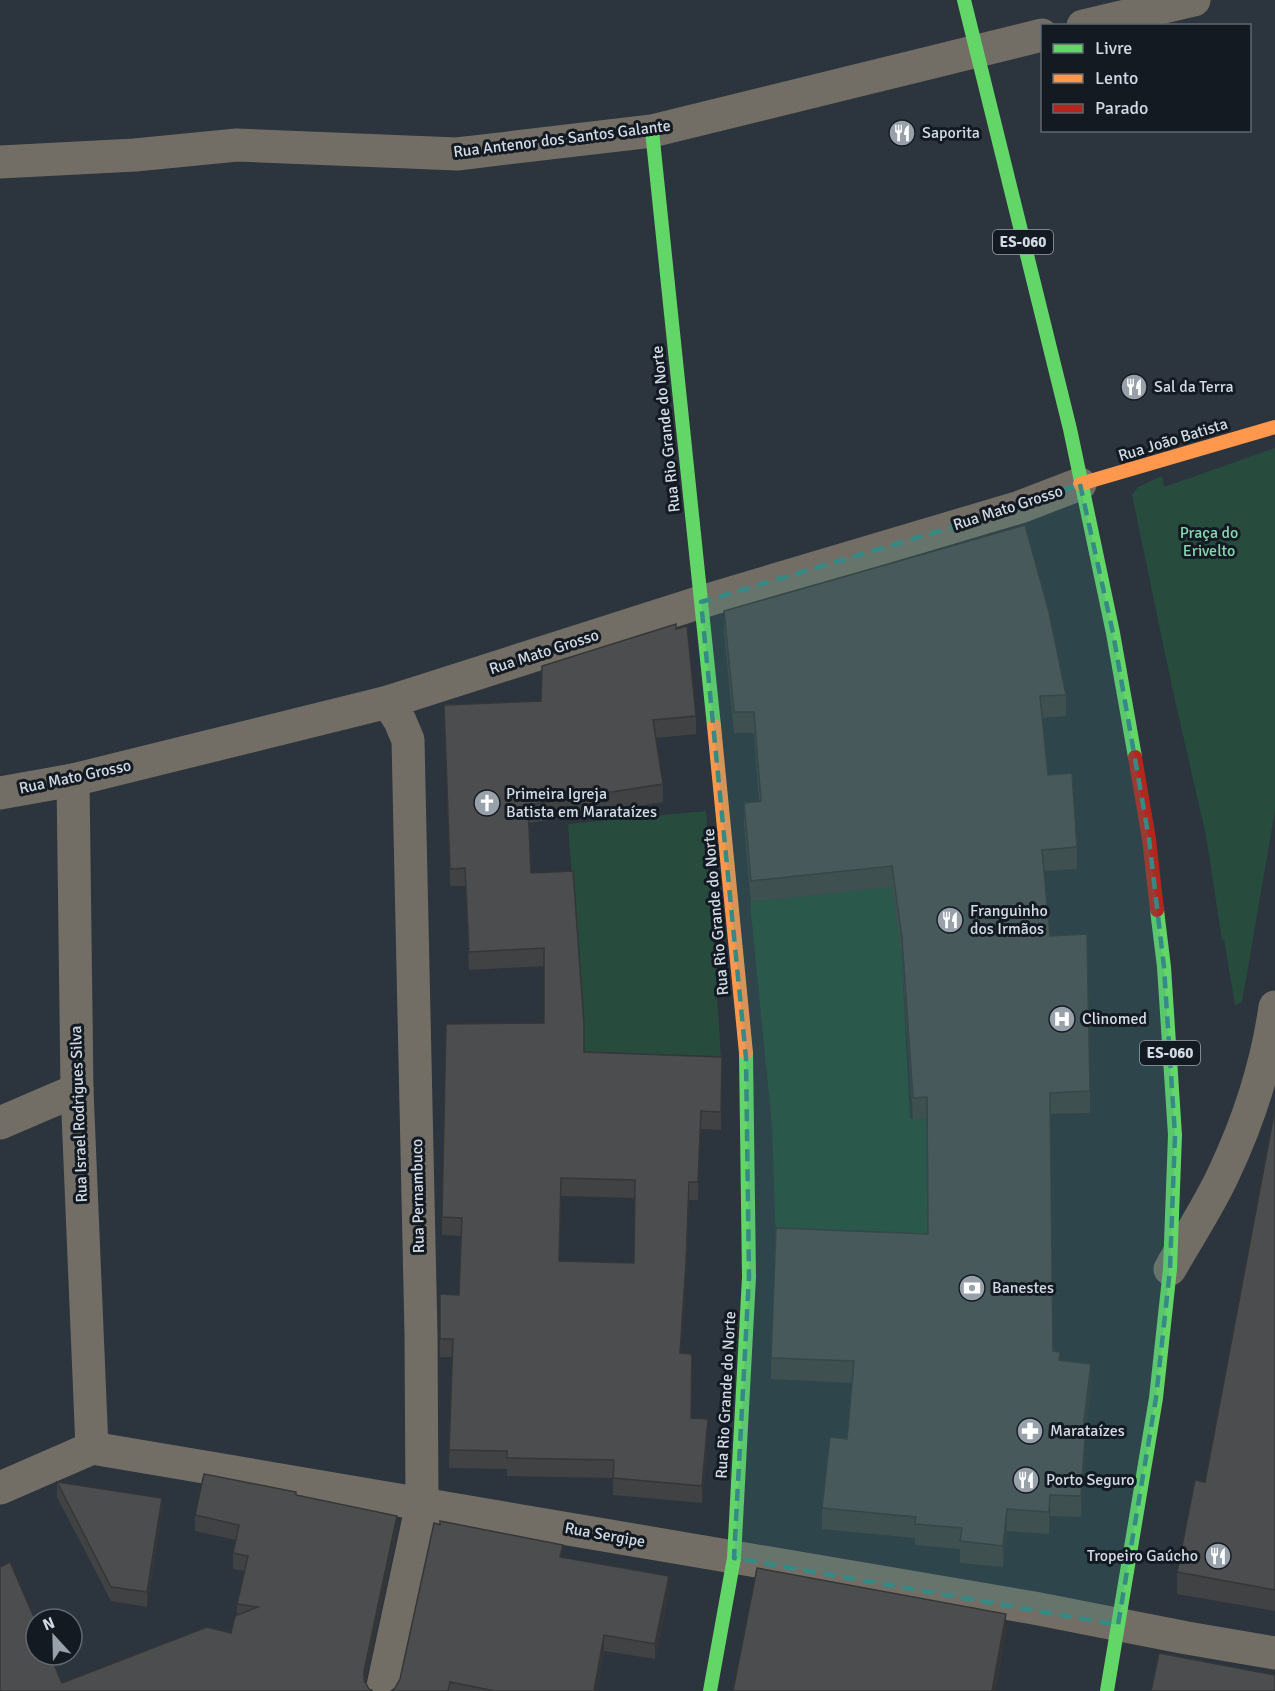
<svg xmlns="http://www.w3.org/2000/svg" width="1275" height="1691" font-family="Signika,sans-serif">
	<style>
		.green { fill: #274b3d }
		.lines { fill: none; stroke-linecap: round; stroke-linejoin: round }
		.street { stroke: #736e65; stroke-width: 33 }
		.fast { stroke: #63d668; stroke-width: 14 }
		.slow { stroke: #ff974d; stroke-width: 14 }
		.jam { stroke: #b3261e; stroke-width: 14 }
		.wall { fill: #414244; fill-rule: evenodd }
		.shaded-wall { fill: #353637 }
		.building { fill: #4c4d4f; stroke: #353637; stroke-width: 1.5; fill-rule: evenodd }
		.marked { fill: #368a86; fill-opacity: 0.2; stroke: #368a86; stroke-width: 4.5; stroke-dasharray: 12 8; stroke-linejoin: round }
		.labels { text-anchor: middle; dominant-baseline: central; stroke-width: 6; stroke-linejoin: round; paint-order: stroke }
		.shield { fill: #141a22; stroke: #99a1aa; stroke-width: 1.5 }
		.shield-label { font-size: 15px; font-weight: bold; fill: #d2dbe5 }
		.poi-label { font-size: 16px; fill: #d2dbe5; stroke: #141a22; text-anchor: start }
		.street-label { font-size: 16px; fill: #d2dbe5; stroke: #141a22 }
		.park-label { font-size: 16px; fill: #88d7b1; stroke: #141a22 }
	</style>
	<rect width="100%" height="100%" fill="#2c343d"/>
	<g class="green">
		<path d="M1275,448V811L1242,1002L1235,1005L1224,940H1222L1206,836L1172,687L1132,495L1138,487L1162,476L1164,487Z"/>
		<path d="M706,811L722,1075L584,1070V1041L568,824Z"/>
		<path d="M892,886L902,960L910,1119L956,1117L928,1254L776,1249L772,1127L750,902Z"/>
	</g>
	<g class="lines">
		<g class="street">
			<path d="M1083,26L1194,0"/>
			<path d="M0,162L135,155L237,145L457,154L652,131L1042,35"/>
			<path d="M73,780L77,1090L92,1448"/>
			<path d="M0,793L73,780L388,702L701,602L1020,507L1080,484"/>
			<path d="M0,1123L77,1090"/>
			<path d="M1170,1269C1188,1237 1209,1206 1224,1173C1249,1120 1267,1064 1275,1007"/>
			<path d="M92,1448L1034,1608L1187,1638L1275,1653"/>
			<path d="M0,1488L92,1448"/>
			<path d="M382,1691L422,1504L421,1334L408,740L400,721L388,702"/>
		</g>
		<g class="fast">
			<path d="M964,0L1070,429L1113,633L1135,757"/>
			<path d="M652,131L714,726"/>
			<path d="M710,1691L734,1558L749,1277L746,1053"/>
			<path d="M1107,1691L1156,1398L1170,1269L1175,1135L1164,967L1157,910"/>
		</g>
		<g class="slow">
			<path d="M1080,484L1275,427"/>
			<path d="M714,726L746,1053"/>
		</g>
		<path class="jam" d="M1135,757L1149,839L1157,910"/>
	</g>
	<g class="wall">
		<path d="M724,611L1066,695V716L1042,718L1048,775L1077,847V869L1044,871L1050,936L1090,1091V1113L1050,1114L1053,1351L1060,1360L1091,1385L1085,1437V1459L1081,1517L1050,1516L1049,1534L1007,1531L1003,1567L960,1563V1549L915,1545V1538L822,1529V1508L847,1439L852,1383L771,1379V1358L928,1234L927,1118L913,1119L902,960L892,887L751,902L744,825V803L759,801L754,733H734L724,633Z"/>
		<path d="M676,629L696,716V734L656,738L663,784V802L529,823L531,873L584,1052L722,1057L721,1130L701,1129L698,1200H689L686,1281L681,1353L692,1371L691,1418L708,1436L702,1503L613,1495V1478L507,1476V1469L449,1468L452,1357H440V1294L459,1295L461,1236L442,1235V1217L544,1023V966L469,970L465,886H450L444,705L541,701ZM561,1196L635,1198L634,1263L559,1261Z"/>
		<path d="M1275,1109V1611L1177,1594V1572L1205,1482Z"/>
		<path d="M57,1482L162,1512L147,1607L111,1601L57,1497Z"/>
		<path d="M296,1495L397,1532L365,1682L62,1683L231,1633L237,1615V1604L245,1571L233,1569V1553L236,1540L195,1531V1515Z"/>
		<path d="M563,1558L669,1592L655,1659L604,1651L597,1691H391Z"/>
	</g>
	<g class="shaded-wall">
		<path d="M701,1111V1129L698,1200V1182Z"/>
		<path d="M689,1182L686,1281L680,1371V1353Z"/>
		<path d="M1091,1364V1385L1082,1458V1437Z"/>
		<path d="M708,1419V1436L702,1503V1486Z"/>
		<path d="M1085,1437V1459L1081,1517V1496Z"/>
		<path d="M1050,1495V1516L1049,1534V1512Z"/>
		<path d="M162,1498V1512L147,1607V1592Z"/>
		<path d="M1007,1509V1531L1003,1567V1546Z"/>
		<path d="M397,1516V1532L364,1687V1671Z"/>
		<path d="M669,1576V1592L655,1659V1644Z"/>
		<path d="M1006,1614V1636L996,1691H992Z"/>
		<path d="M604,1635V1651L597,1691H594Z"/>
	</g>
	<g class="building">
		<path d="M1025,525L1049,612L1066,695L1040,696L1048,775L1072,773L1077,847L1042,850L1050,936L1087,934L1090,1091L1050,1093L1053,1351L1060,1352L1059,1360L1091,1364L1082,1437H1085L1081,1496L1050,1495L1049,1512L1007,1509L1003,1546L960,1541L962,1528L915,1524L916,1517L822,1508L830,1437L847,1439L854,1361L771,1358L776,1228L928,1234L927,1097L913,1098L902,938L892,866L751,881L744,803L761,801L754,712H734L724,611Z"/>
		<path d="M676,624V629L687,626L696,716L653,720L663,784L528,805L531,873L573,871L584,1024V1052L722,1057L721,1112L701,1111L698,1182H689L686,1263L680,1353L692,1354L691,1418L708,1419L702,1486L613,1478L614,1460L507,1458V1451L449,1450L453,1339H440V1294L459,1295L462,1218L442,1217L446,1024L544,1023V948L469,952L465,868L450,869L444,705L541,701L542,666ZM561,1178L635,1180L634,1263L559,1261Z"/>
		<path d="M1275,1109V1590L1177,1572L1195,1480L1205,1482Z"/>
		<path d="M204,1474L296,1492V1495L397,1516L364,1671V1680L369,1689L373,1691H0V1567L10,1562L36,1622V1655H50L62,1683L207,1627L231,1633L235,1616L258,1607L237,1604L248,1556L233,1553L239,1525L195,1515Z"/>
		<path d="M57,1482L162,1498L147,1592L111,1587Z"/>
		<path d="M440,1521L563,1545L560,1557L669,1576L655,1644L604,1635L594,1691H495L450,1682L448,1691H391L395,1688L400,1679L434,1523L440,1525Z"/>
		<path d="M757,1568L1006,1614L992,1691H733Z"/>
		<path d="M1159,1653L1275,1675V1691H1151Z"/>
	</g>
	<path class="marked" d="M1080,484L1113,633L1149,839L1164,967L1175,1135L1170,1269L1156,1398L1118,1625L734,1558L749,1277L746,1058L701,602L1020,507Z"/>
	<defs>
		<symbol id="restaurant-disc" viewBox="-11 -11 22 22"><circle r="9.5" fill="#98a1aa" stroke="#141a22"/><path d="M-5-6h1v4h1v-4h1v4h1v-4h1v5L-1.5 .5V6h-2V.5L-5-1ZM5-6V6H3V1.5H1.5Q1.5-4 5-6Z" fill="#fff"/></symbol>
		<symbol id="church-disc" viewBox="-11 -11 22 22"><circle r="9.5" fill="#98a1aa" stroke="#141a22"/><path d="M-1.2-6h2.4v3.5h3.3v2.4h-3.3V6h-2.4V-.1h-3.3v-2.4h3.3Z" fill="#fff"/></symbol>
		<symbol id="hospital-disc" viewBox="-11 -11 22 22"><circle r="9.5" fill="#98a1aa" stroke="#141a22"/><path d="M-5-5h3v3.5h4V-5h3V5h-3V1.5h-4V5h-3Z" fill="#fff"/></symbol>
		<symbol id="bank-disc" viewBox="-11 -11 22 22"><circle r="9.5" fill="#98a1aa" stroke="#141a22"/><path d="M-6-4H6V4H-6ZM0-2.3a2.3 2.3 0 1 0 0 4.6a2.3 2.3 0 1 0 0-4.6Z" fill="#fff"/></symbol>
		<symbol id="pharmacy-disc" viewBox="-11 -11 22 22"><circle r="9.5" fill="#98a1aa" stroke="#141a22"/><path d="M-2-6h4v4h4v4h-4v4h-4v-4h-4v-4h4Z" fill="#fff"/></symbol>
	</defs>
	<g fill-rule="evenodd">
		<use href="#restaurant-disc" x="887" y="118" width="30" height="30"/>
		<use href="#restaurant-disc" x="1119" y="372" width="30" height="30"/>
		<use href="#church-disc" x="472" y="788" width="30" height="30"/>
		<use href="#restaurant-disc" x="935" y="905" width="30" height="30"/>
		<use href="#hospital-disc" x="1047" y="1004" width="30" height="30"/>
		<use href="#bank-disc" x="957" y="1273" width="30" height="30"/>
		<use href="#pharmacy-disc" x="1015" y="1416" width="30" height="30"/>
		<use href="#restaurant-disc" x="1011" y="1465" width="30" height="30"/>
		<use href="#restaurant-disc" x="1203" y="1541" width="30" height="30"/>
	</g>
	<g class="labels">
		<g class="shield">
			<rect x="993" y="230" width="60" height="24" rx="4.5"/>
			<rect x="1140" y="1041" width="60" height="24" rx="4.5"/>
		</g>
		<g class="shield-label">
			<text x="1023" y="242">ES-060</text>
			<text x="1170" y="1053">ES-060</text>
		</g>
		<g class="poi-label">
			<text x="922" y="133">Saporita</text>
			<text x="1154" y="387">Sal da Terra</text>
			<text x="506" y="794">Primeira Igreja<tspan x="506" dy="18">Batista em Marataízes</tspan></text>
			<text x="970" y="911">Franguinho<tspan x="970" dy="18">dos Irmãos</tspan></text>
			<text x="1082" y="1019">Clinomed</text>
			<text x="992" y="1288">Banestes</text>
			<text x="1050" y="1431">Marataízes</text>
			<text x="1046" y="1480">Porto Seguro</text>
			<text x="1198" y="1556" text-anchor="end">Tropeiro Gaúcho</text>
		</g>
		<g class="street-label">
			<text transform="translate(562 139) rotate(-7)">Rua Antenor dos Santos Galante</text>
			<text transform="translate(666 429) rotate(-96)">Rua Rio Grande do Norte</text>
			<text transform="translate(1173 440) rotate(-17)">Rua João Batista</text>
			<text transform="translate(1008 508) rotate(-18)">Rua Mato Grosso</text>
			<text transform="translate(544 652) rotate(-18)">Rua Mato Grosso</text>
			<text transform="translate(75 777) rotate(-12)">Rua Mato Grosso</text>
			<text transform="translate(716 912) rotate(-95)">Rua Rio Grande do Norte</text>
			<text transform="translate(79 1114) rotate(-92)">Rua Israel Rodrigues Silva</text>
			<text transform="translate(418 1196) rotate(-91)">Rua Pernambuco</text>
			<text transform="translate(726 1395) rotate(-87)">Rua Rio Grande do Norte</text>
			<text transform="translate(605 1535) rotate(10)">Rua Sergipe</text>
		</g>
		<g class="park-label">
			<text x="1209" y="533">Praça do<tspan x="1209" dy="18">Erivelto</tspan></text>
		</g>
	</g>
	<rect x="1041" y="24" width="210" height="108" fill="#141a22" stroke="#606770" stroke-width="1.5"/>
	<rect x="1053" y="44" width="30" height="9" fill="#63d668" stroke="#606770" stroke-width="1.5"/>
	<text x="1095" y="54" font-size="18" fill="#d2dbe5">Livre</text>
	<rect x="1053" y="74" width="30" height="9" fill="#ff974d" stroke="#606770" stroke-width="1.5"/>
	<text x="1095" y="84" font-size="18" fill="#d2dbe5">Lento</text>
	<rect x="1053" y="104" width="30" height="9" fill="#b3261e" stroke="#606770" stroke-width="1.5"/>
	<text x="1095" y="114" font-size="18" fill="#d2dbe5">Parado</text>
	<g transform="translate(54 1637) rotate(338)"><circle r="28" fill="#141a22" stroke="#606770" stroke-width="1.5"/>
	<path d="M0-4.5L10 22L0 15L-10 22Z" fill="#98a1aa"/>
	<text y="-9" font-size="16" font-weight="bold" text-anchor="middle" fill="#d2dbe5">N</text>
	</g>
</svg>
